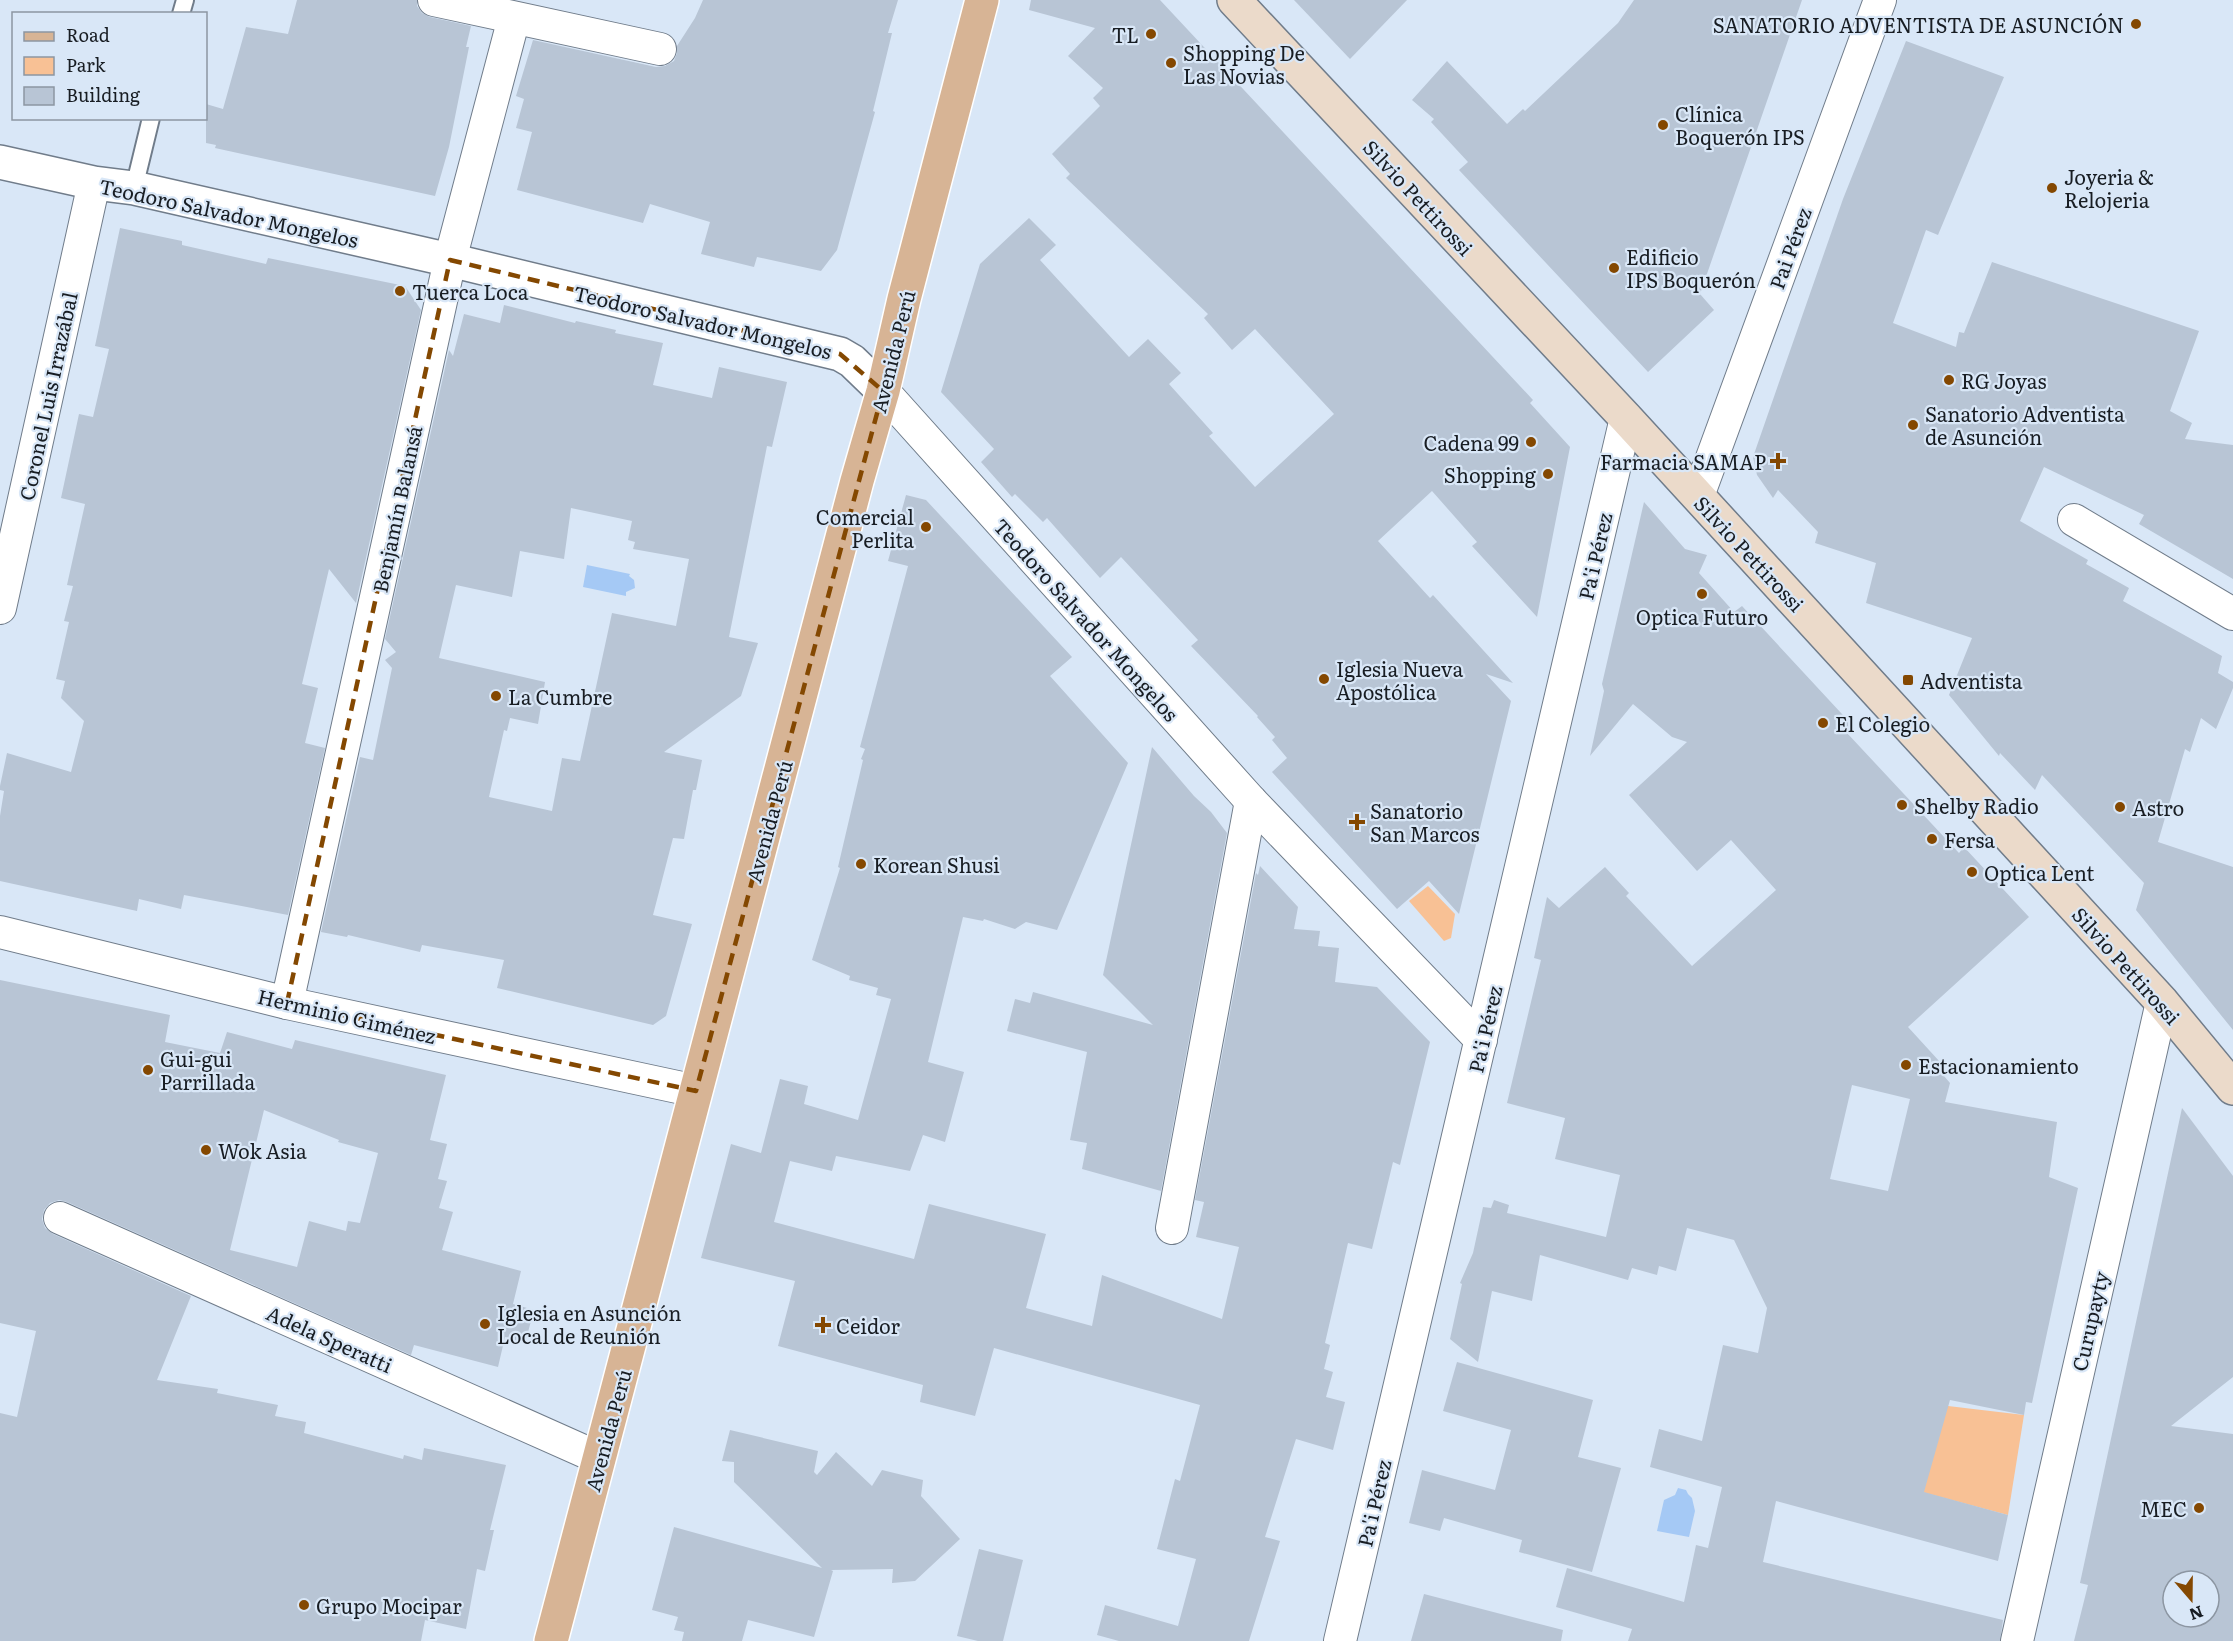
<svg xmlns="http://www.w3.org/2000/svg" width="2233" height="1641" font-family="Literata,serif">
	<style>
		.green { fill: #f8c195 }
		.water { fill: #a5c9f5 }
		.building { fill: #b8c5d5; fill-rule: evenodd }
		.lines { fill: none; stroke-linecap: round; stroke-linejoin: round }
		.service-casing { stroke: #707c8a; stroke-width: 20 }
		.minor-casing { stroke: #707c8a; stroke-width: 34 }
		.tertiary-casing { stroke: #707c8a; stroke-width: 36 }
		.secondary-casing { stroke: #707c8a; stroke-width: 36 }
		.primary-casing { stroke: #fff; stroke-width: 36 }
		.service { stroke: #fff; stroke-width: 16 }
		.minor { stroke: #fff; stroke-width: 32 }
		.tertiary { stroke: #fff; stroke-width: 33 }
		.secondary { stroke: #ebdaca; stroke-width: 33 }
		.primary { stroke: #d7b495; stroke-width: 33 }
		.marked { fill: none; stroke: #844801; stroke-width: 4.5; stroke-dasharray: 12 8; stroke-linejoin: round }
		.poi-dot { fill: #844801; stroke: #d9e7f7; stroke-width: 2 }
		.labels { text-anchor: middle; dominant-baseline: central; stroke-width: 4.5; stroke-linejoin: round; paint-order: stroke }
		.poi-label { font-size: 20px; fill: #181d23; stroke: #d9e7f7; text-anchor: start }
		.street-label { font-size: 20px; fill: #181d23; stroke: #d9e7f7 }
	</style>
	<rect width="100%" height="100%" fill="#d9e7f7"/>
	<g class="green">
		<path d="M1428,886L1455,914L1451,938L1444,941L1409,901Z"/>
		<path d="M1948,1406L2024,1415L2008,1515L1869,1478Z"/>
	</g>
	<g class="water">
		<path d="M587,565L630,574L629,576L634,580L635,588L626,592V596L583,587Z"/>
		<path d="M1678,1488L1686,1490L1688,1494L1692,1498L1695,1511L1689,1537L1657,1531L1664,1500L1675,1495Z"/>
	</g>
	<g class="building">
		<path d="M297,0H417V6L422,13L430,17L471,26L466,47H469L449,147L435,196L215,148L216,145L206,143V104L223,109L246,27L288,34Z"/>
		<path d="M703,0H898L888,33H892L873,111L875,112L837,250L821,271L757,257L754,267L701,254L710,222L650,204L643,223L517,190L532,132L516,128L524,99L516,96L533,40L656,67L665,66L674,61L677,53V46L695,18Z"/>
		<path d="M1031,0H1160L1533,400L1530,403L1570,447L1537,617L1472,546L1477,542L1432,491L1378,541L1430,598L1433,595L1513,683L1486,674L1511,701L1459,914L1429,881L1397,909L1272,772L1287,758L1272,740L1275,737L1257,717L1258,716L1191,646L1198,640L1121,557L1100,578L1047,518L1043,522L1015,494L1012,497L981,462L994,449L941,392L980,264L1029,218L1056,245L1040,260L1129,357L1148,339L1181,373L1169,384L1213,433L1209,436L1255,487L1334,414L1255,329L1232,350L1204,318L1208,314L1066,178L1070,174L1052,154L1100,106L1093,98L1103,88L1068,56L1095,28L1029,10Z"/>
		<path d="M1294,0H1407L1350,59Z"/>
		<path d="M1634,0H1802L1700,294L1714,310L1648,372L1459,170L1468,162L1431,122L1434,119L1412,100L1447,61L1507,124L1523,109L1525,111L1618,23Z"/>
		<path d="M1906,41L2004,77L1938,235L1926,230L1893,323L1956,347L1959,332L1964,333L1992,262L2199,331L2170,411L2192,423L2185,439L2233,445V579L2139,524L2144,515L2044,467L2020,521L2088,560L2086,564L2129,588L2123,601L2222,656L2218,673L2233,682V688L2216,729L2201,718L2190,752L2185,749L2158,842L2233,867V1030L2136,910L2144,883L2042,775L2035,790L2000,753L1999,756L1949,695L1972,638L1866,603L1876,563L1815,543L1818,532L1778,490L1773,498L1757,475L1753,457L1843,199Z"/>
		<path d="M120,228L182,241V245L266,264L268,258L405,286L421,310L356,603L329,569L302,684L318,688L305,743L325,748L288,915L184,895L181,909L139,899L137,911L0,881V816L4,791L0,790V786L7,753L71,772L84,721L61,698L65,681L56,679L69,622L64,621L73,586L67,585L85,504L61,498L79,414L93,417L109,349L95,346Z"/>
		<path d="M504,305L575,323L576,321L616,330L615,333L663,343L653,385L712,398L719,367L787,382L772,447L767,446L729,637L758,643L741,696L664,752L702,760L696,790H693L684,839L673,838L653,915L692,924L666,1016L653,1025L497,988L504,960L422,945L420,952L348,935L347,937L321,932L360,757L373,760L392,668L385,660L396,652L385,639L449,350L453,356L464,314L500,323ZM571,508L632,521L628,540L635,542L633,549L689,559L676,626L612,613L580,761L562,758L552,811L489,797L504,730L507,731L510,718L538,724L545,682L439,658L456,585L512,597L520,551L564,559Z"/>
		<path d="M906,495L926,500L1072,657L1050,676L1128,763L1057,930L1026,922L1015,929L984,919L983,921L963,917L928,1062L964,1072L945,1142L923,1135L910,1171L836,1156L832,1171L790,1161L774,1222L914,1259L929,1204L1046,1234L1026,1308L1092,1326L1102,1275L1222,1319L1239,1247L1196,1237L1204,1202L1195,1200L1256,873L1258,875L1260,866L1298,907L1294,929L1320,931L1318,946L1339,948L1335,982L1377,987L1430,1042L1400,1165L1393,1162L1372,1249L1348,1243L1325,1343L1330,1345L1324,1369L1333,1372L1326,1397L1345,1402L1333,1450L1296,1439L1265,1537L1280,1541L1249,1641H1119L1097,1635L1105,1605L1178,1626L1196,1559L1157,1549L1175,1479L1180,1481L1200,1405L994,1348L975,1416L920,1402L923,1385L778,1346L795,1281L701,1258L731,1144L761,1153L780,1079L808,1086L804,1104L858,1120L891,999L876,995L878,988L849,980L850,976L812,960L840,868L838,867L863,760L861,759L865,749L860,747L908,566L888,561Z"/>
		<path d="M1644,502L1685,549L1707,555L1699,573L1734,612L1742,606L1854,727L1847,733L1959,853L1964,847L2029,917L1908,1027L1940,1062L1938,1069L1950,1083L1945,1102L2057,1122L2049,1177L2078,1188L2032,1403L2026,1402L2024,1415L1950,1400L1924,1492L2008,1515L1998,1561L1776,1501L1763,1562L2003,1620L2000,1641H1628L1632,1629L1556,1607L1567,1568L1684,1602L1696,1545L1708,1548L1722,1487L1650,1467L1659,1429L1702,1441L1723,1345L1758,1353L1767,1308L1734,1240L1687,1228L1676,1271L1659,1266L1657,1275L1632,1268L1628,1280L1540,1255L1532,1301L1492,1291L1478,1362L1450,1339L1462,1284L1460,1283L1473,1253L1483,1207L1491,1208L1494,1200L1509,1205L1507,1213L1606,1237L1620,1175L1555,1159L1565,1118L1507,1103L1541,960L1534,958L1547,897L1559,908L1605,867L1629,893L1626,896L1692,966L1776,890L1731,840L1697,871L1629,795L1687,742L1672,737L1633,704L1590,756L1604,691L1602,684ZM1852,1085L1910,1099L1888,1191L1830,1179Z"/>
		<path d="M1152,747L1194,796L1211,812L1227,833L1161,1191L1082,1169L1087,1143L1070,1140L1087,1052L1007,1031L1015,999L1030,1003L1033,992L1153,1025L1103,975Z"/>
		<path d="M0,980L170,1015L165,1042L220,1053L227,1032L292,1049L295,1040L446,1075L430,1140L447,1144L438,1179L447,1181L439,1208L453,1212L442,1250L521,1271L513,1304L534,1310L525,1343L505,1337L498,1367L414,1345L411,1355L67,1202L59,1200L50,1203L44,1210L42,1219L45,1228L53,1234L191,1296L157,1380L218,1389L217,1393L278,1405L275,1416L306,1422L304,1433L403,1459L404,1455L422,1460L424,1448L506,1465L490,1530H494L485,1571L477,1569L466,1629L425,1620L421,1641H0V1413L17,1417L36,1331L0,1323ZM264,1110L339,1140L338,1142L378,1153L360,1223L348,1221L346,1231L309,1221L297,1267L230,1250Z"/>
		<path d="M2182,1108L2233,1176V1377L2171,1426L2233,1434V1641H2074L2088,1585L2080,1583ZM2173,1581H2209V1617H2173Z"/>
		<path d="M1457,1362L1593,1400L1578,1457L1621,1468L1592,1572L1519,1552L1522,1540L1444,1518L1440,1531L1409,1523L1422,1470L1495,1490L1511,1430L1443,1411Z"/>
		<path d="M730,1430L818,1451L814,1472L817,1475L836,1452L872,1486L882,1470L923,1480L921,1496L960,1539L915,1581L892,1583L893,1569L831,1570L833,1571L814,1637L748,1620L742,1641H682L684,1632L674,1630L678,1617L652,1610L674,1527L822,1568L734,1482V1462L722,1461Z"/>
		<path d="M979,1549L1023,1560L1003,1641H978L957,1636Z"/>
		<path d="M1424,1594L1563,1630L1561,1641H1411Z"/>
	</g>
	<g class="lines">
		<defs>
			<g id="service">
				<path d="M181,14L185,0"/>
				<path d="M134,188L151,118"/>
			</g>
			<g id="minor">
				<path d="M434,0L660,49"/>
				<path d="M883,391L1251,801L1481,1040"/>
				<path d="M1698,496L1880,0"/>
				<path d="M2074,520L2233,614"/>
				<path d="M0,608L94,183"/>
				<path d="M0,932L287,1003L696,1091"/>
				<path d="M287,1003L450,260L514,18"/>
				<path d="M60,1218L599,1458"/>
				<path d="M1172,1228L1251,801"/>
				<path d="M1340,1641L1626,418"/>
				<path d="M2017,1641L2162,1002"/>
			</g>
			<path id="tertiary" d="M0,162L94,183L134,188L450,260L840,354L852,361L883,391"/>
			<path id="secondary" d="M1234,0L1626,418L2162,1002L2233,1088"/>
			<path id="primary" d="M551,1641L857,481L883,391L904,299L982,0"/>
		</defs>
		<use href="#service" class="service-casing"/>
		<use href="#minor" class="minor-casing"/>
		<use href="#tertiary" class="tertiary-casing"/>
		<use href="#secondary" class="secondary-casing"/>
		<use href="#primary" class="primary-casing"/>
		<use href="#service" class="service"/>
		<use href="#minor" class="minor"/>
		<use href="#tertiary" class="tertiary"/>
		<use href="#secondary" class="secondary"/>
		<use href="#primary" class="primary"/>
	</g>
	<path class="marked" d="M450,260L840,354L883,391L696,1091L287,1003Z"/>
	<g class="poi-dot">
		<circle cx="2136" cy="24" r="6"/>
		<circle cx="1151" cy="34" r="6"/>
		<circle cx="1171" cy="63" r="6"/>
		<circle cx="1663" cy="125" r="6"/>
		<circle cx="2052" cy="188" r="6"/>
		<circle cx="1614" cy="268" r="6"/>
		<circle cx="400" cy="291" r="6"/>
		<circle cx="1949" cy="380" r="6"/>
		<circle cx="1913" cy="425" r="6"/>
		<circle cx="1531" cy="442" r="6"/>
		<path d="M1775 452h6v6h6v6h-6v6h-6v-6h-6v-6h6z"/>
		<circle cx="1548" cy="474" r="6"/>
		<circle cx="926" cy="527" r="6"/>
		<circle cx="1702" cy="594" r="6"/>
		<circle cx="1324" cy="679" r="6"/>
		<rect x="1902" y="674" width="12" height="12" rx="3"/>
		<circle cx="496" cy="696" r="6"/>
		<circle cx="1823" cy="723" r="6"/>
		<circle cx="1902" cy="805" r="6"/>
		<circle cx="2120" cy="807" r="6"/>
		<path d="M1354 813h6v6h6v6h-6v6h-6v-6h-6v-6h6z"/>
		<circle cx="1932" cy="839" r="6"/>
		<circle cx="861" cy="864" r="6"/>
		<circle cx="1972" cy="872" r="6"/>
		<circle cx="1906" cy="1065" r="6"/>
		<circle cx="148" cy="1070" r="6"/>
		<circle cx="206" cy="1150" r="6"/>
		<circle cx="485" cy="1324" r="6"/>
		<path d="M820 1316h6v6h6v6h-6v6h-6v-6h-6v-6h6z"/>
		<circle cx="2199" cy="1508" r="6"/>
		<circle cx="304" cy="1605" r="6"/>
	</g>
	<g class="labels">
		<g class="poi-label">
			<text x="2124" y="24" text-anchor="end">SANATORIO ADVENTISTA DE ASUNCIÓN</text>
			<text x="1139" y="34" text-anchor="end">TL</text>
			<text x="1183" y="52">Shopping De<tspan x="1183" dy="23">Las Novias</tspan></text>
			<text x="1675" y="113">Clínica<tspan x="1675" dy="23">Boquerón IPS</tspan></text>
			<text x="2064" y="176">Joyeria &amp;<tspan x="2064" dy="23">Relojeria</tspan></text>
			<text x="1626" y="256">Edificio<tspan x="1626" dy="23">IPS Boquerón</tspan></text>
			<text x="412" y="291">Tuerca Loca</text>
			<text x="1961" y="380">RG Joyas</text>
			<text x="1925" y="413">Sanatorio Adventista<tspan x="1925" dy="23">de Asunción</tspan></text>
			<text x="1519" y="442" text-anchor="end">Cadena 99</text>
			<text x="1766" y="461" text-anchor="end">Farmacia SAMAP</text>
			<text x="1536" y="474" text-anchor="end">Shopping</text>
			<text x="914" y="516" text-anchor="end">Comercial<tspan x="914" dy="23">Perlita</tspan></text>
			<text x="1702" y="616" text-anchor="middle">Optica Futuro</text>
			<text x="1336" y="668">Iglesia Nueva<tspan x="1336" dy="23">Apostólica</tspan></text>
			<text x="1920" y="680">Adventista</text>
			<text x="508" y="696">La Cumbre</text>
			<text x="1835" y="723">El Colegio</text>
			<text x="1914" y="805">Shelby Radio</text>
			<text x="2132" y="807">Astro</text>
			<text x="1370" y="810">Sanatorio<tspan x="1370" dy="23">San Marcos</tspan></text>
			<text x="1944" y="839">Fersa</text>
			<text x="873" y="864">Korean Shusi</text>
			<text x="1984" y="872">Optica Lent</text>
			<text x="160" y="1058">Gui-gui<tspan x="160" dy="23">Parrillada</tspan></text>
			<text x="1918" y="1065">Estacionamiento</text>
			<text x="218" y="1150">Wok Asia</text>
			<text x="497" y="1312">Iglesia en Asunción<tspan x="497" dy="23">Local de Reunión</tspan></text>
			<text x="836" y="1325">Ceidor</text>
			<text x="2187" y="1508" text-anchor="end">MEC</text>
			<text x="316" y="1605">Grupo Mocipar</text>
		</g>
		<g class="street-label">
			<text transform="translate(1419 197) rotate(47)">Silvio Pettirossi</text>
			<text transform="translate(229 212) rotate(12)">Teodoro Salvador Mongelos</text>
			<text transform="translate(1789 248) rotate(-70)">Pai Pérez</text>
			<text transform="translate(703 321) rotate(13)">Teodoro Salvador Mongelos</text>
			<text transform="translate(892 351) rotate(-76)">Avenida Perú</text>
			<text transform="translate(47 396) rotate(-78)">Coronel Luis Irrazábal</text>
			<text transform="translate(396 509) rotate(-78)">Benjamín Balansá</text>
			<text transform="translate(1750 553) rotate(47)">Silvio Pettirossi</text>
			<text transform="translate(1594 556) rotate(-77)">Pa'i Pérez</text>
			<text transform="translate(1087 619) rotate(48)">Teodoro Salvador Mongelos</text>
			<text transform="translate(768 821) rotate(-75)">Avenida Perú</text>
			<text transform="translate(2127 965) rotate(48)">Silvio Pettirossi</text>
			<text transform="translate(347 1015) rotate(13)">Herminio Giménez</text>
			<text transform="translate(1484 1029) rotate(-77)">Pa'i Pérez</text>
			<text transform="translate(2089 1321) rotate(-77)">Curupayty</text>
			<text transform="translate(330 1338) rotate(24)">Adela Speratti</text>
			<text transform="translate(607 1430) rotate(-75)">Avenida Perú</text>
			<text transform="translate(1373 1503) rotate(-77)">Pa'i Pérez</text>
		</g>
	</g>
	<rect x="12" y="12" width="195" height="108" fill="#d9e7f7" stroke="#8c96a2" stroke-width="1.5"/>
	<rect x="24" y="32" width="30" height="9" fill="#d7b495" stroke="#8c96a2" stroke-width="1.5"/>
	<text x="66" y="42" font-size="18" fill="#181d23">Road</text>
	<rect x="24" y="57" width="30" height="18" fill="#f8c195" stroke="#8c96a2" stroke-width="1.5"/>
	<text x="66" y="72" font-size="18" fill="#181d23">Park</text>
	<rect x="24" y="87" width="30" height="18" fill="#b8c5d5" stroke="#8c96a2" stroke-width="1.5"/>
	<text x="66" y="102" font-size="18" fill="#181d23">Building</text>
	<g transform="translate(2191 1599) rotate(160)"><circle r="28" fill="#d9e7f7" stroke="#8c96a2" stroke-width="1.5"/>
	<path d="M0-4.5L10 22L0 15L-10 22Z" fill="#844801"/>
	<text y="-9" font-size="16" font-weight="bold" text-anchor="middle" fill="#181d23">N</text>
	</g>
</svg>
